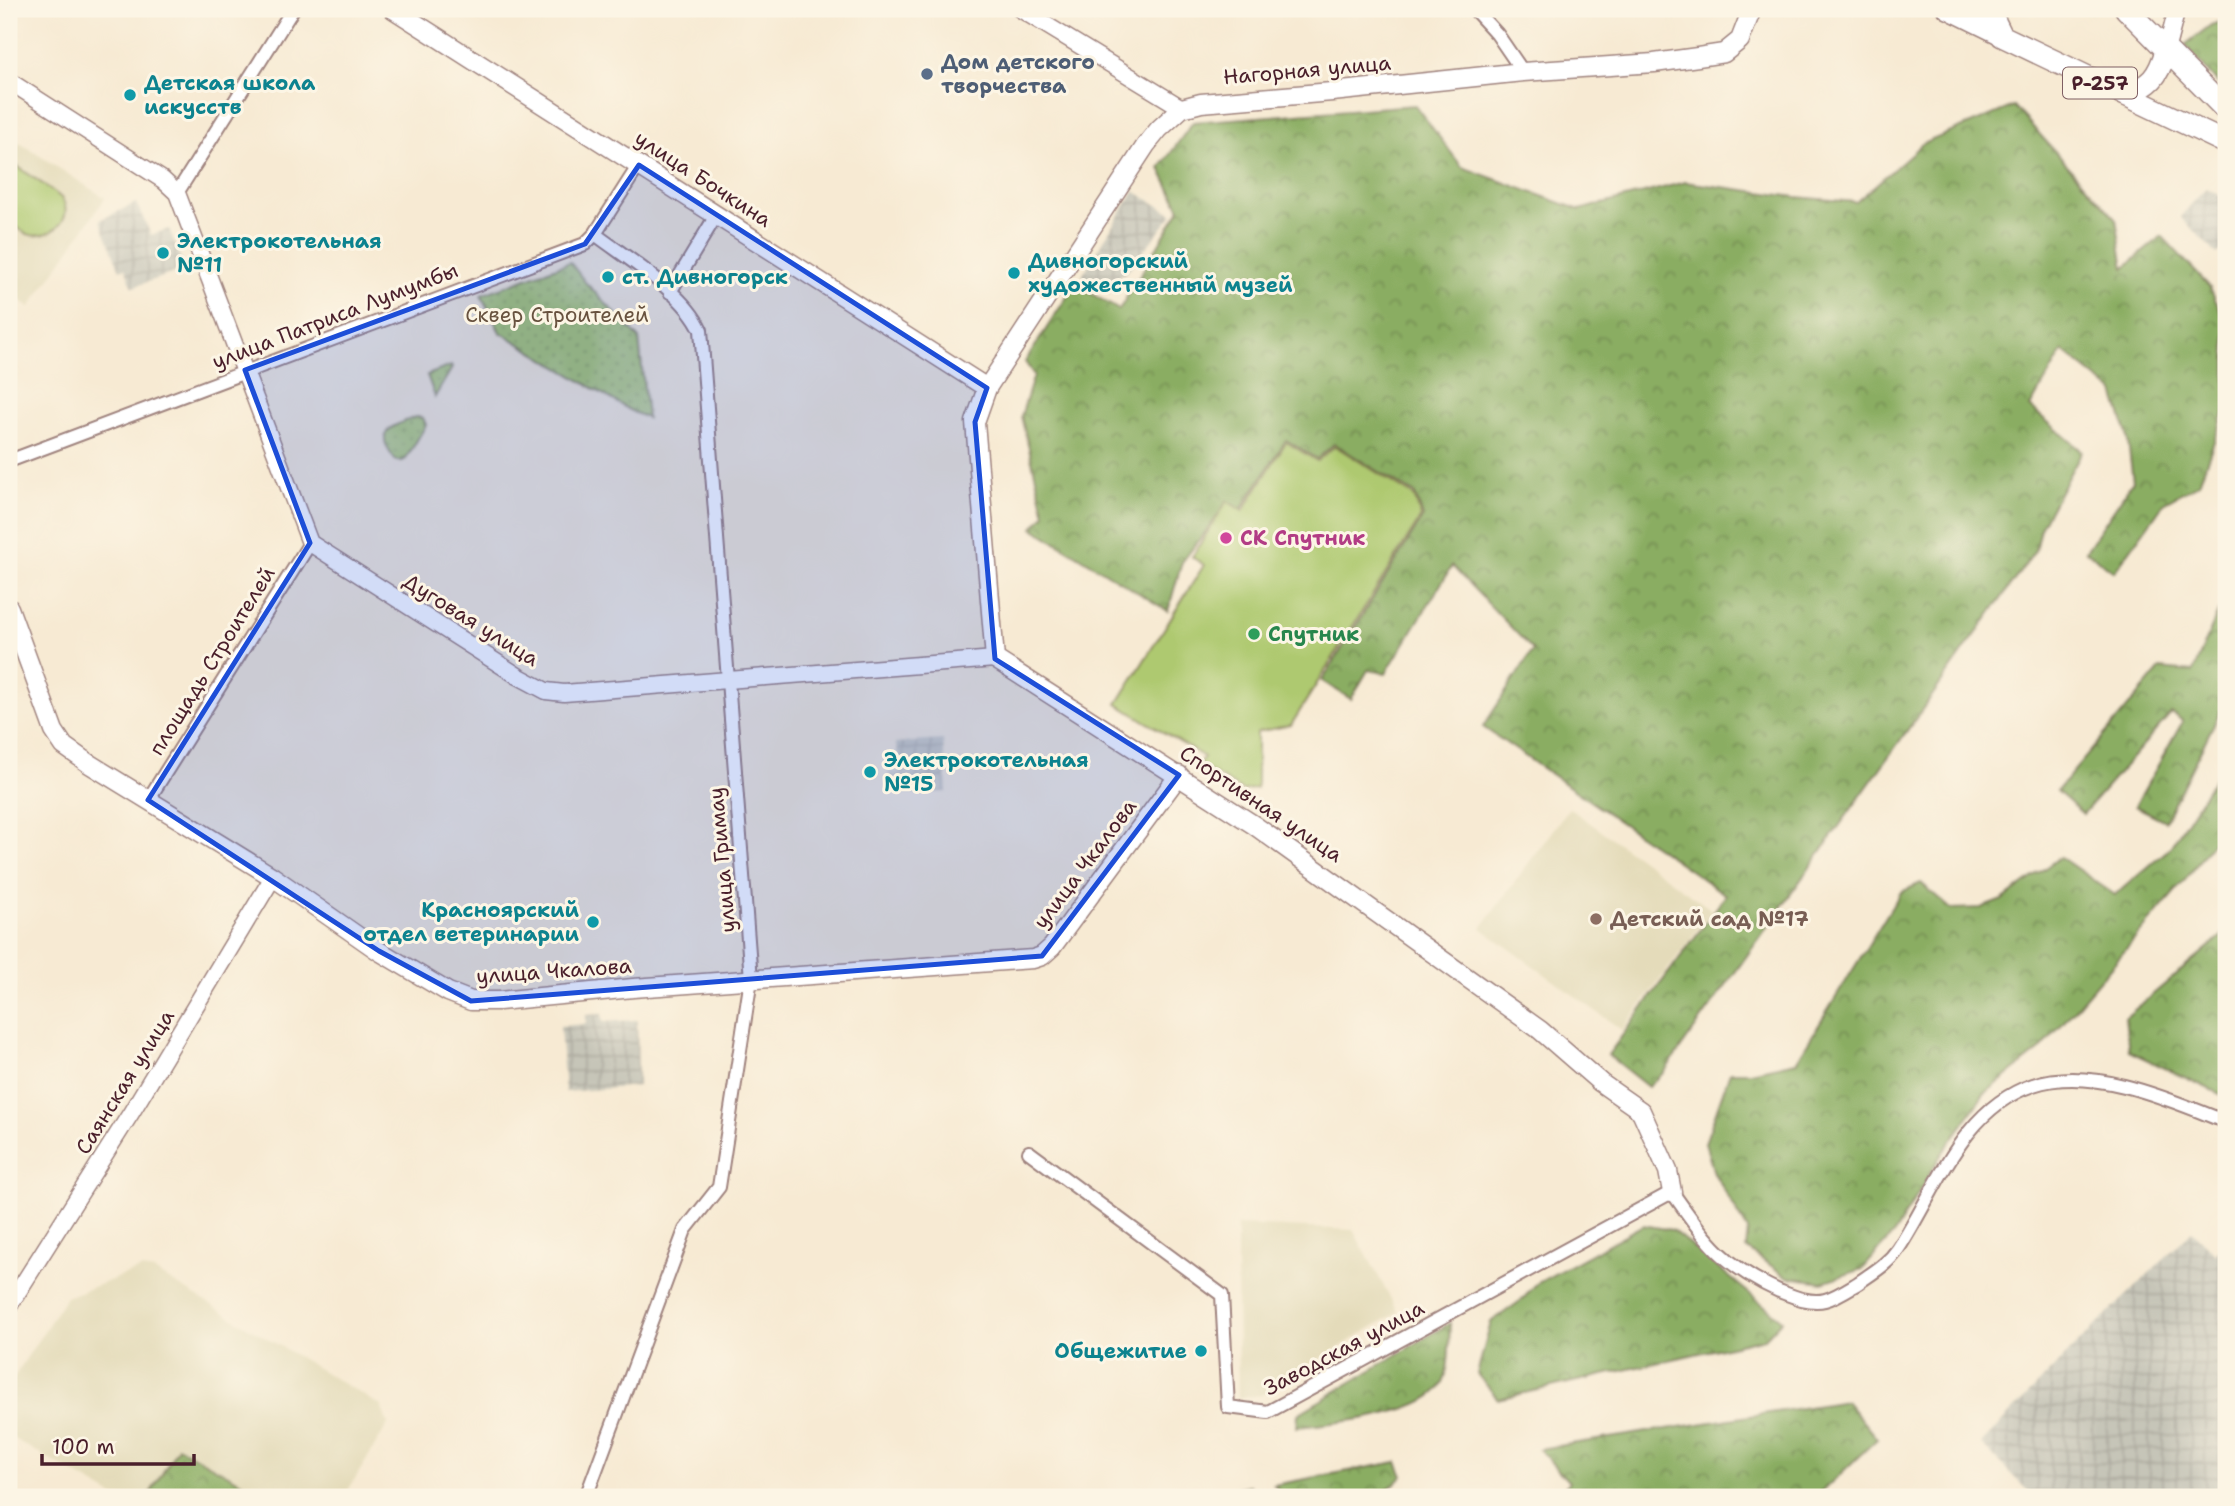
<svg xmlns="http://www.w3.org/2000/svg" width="2235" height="1506" font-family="'Shantell Sans',sans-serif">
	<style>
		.built { fill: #e4dbba }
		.industrial { fill: url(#industrial-grid) }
		.grass { fill: url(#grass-dots); stroke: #7c744d; stroke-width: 2 }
		.forest { fill: url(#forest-crowns); stroke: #6a6646; stroke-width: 2 }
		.pitch { fill: #aec96f; stroke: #7c744d; stroke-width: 2 }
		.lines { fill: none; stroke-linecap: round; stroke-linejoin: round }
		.minor-casing { stroke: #a0847f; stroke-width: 16 }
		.tertiary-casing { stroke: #a0847f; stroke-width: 19 }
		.secondary-casing { stroke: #a0847f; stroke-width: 21 }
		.trunk-casing { stroke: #a0847f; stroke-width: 24 }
		.minor { stroke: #fff; stroke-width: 12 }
		.tertiary { stroke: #fff; stroke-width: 16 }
		.secondary { stroke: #fff; stroke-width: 18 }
		.trunk { stroke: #fff; stroke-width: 21 }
		.marked { fill: #1d4ed8; fill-opacity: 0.2; stroke: #1d4ed8; stroke-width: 5; stroke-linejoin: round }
		.service-dot { fill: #5c6f8a; stroke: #fcf5e5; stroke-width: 2.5 }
		.culture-dot { fill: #0f9aa8; stroke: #fcf5e5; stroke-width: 2.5 }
		.hotel-dot { fill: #d1479c; stroke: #fcf5e5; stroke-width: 2.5 }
		.leisure-dot { fill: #2e9e5b; stroke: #fcf5e5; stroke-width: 2.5 }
		.education-dot { fill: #8d6e63; stroke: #fcf5e5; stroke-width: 2.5 }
		.labels { text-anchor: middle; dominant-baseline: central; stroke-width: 6; stroke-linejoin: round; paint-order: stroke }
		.shield { fill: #fcf5e5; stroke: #7f5f63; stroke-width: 2 }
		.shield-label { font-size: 19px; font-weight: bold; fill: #4a1f2b }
		.service-label { font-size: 21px; font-weight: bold; fill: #4e5e75; stroke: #fcf5e5; text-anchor: start }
		.street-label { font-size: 21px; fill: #4a1f2b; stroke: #fcf5e5 }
		.culture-label { font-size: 21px; font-weight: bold; fill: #0d838f; stroke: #fcf5e5; text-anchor: start }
		.park-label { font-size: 21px; fill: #68523f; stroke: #fcf5e5 }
		.hotel-label { font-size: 21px; font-weight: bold; fill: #b23c85; stroke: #fcf5e5; text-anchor: start }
		.leisure-label { font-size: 21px; font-weight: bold; fill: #27864d; stroke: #fcf5e5; text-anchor: start }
		.education-label { font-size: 21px; font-weight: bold; fill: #785e54; stroke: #fcf5e5; text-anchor: start }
	</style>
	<defs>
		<pattern id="industrial-grid" width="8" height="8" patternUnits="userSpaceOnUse" patternTransform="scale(1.75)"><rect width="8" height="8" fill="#c6c5b8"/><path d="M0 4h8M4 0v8" fill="none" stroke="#aca99e"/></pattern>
		<pattern id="grass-dots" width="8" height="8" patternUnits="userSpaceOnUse" patternTransform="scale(1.75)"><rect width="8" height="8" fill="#aec96f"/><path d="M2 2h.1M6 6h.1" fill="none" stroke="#97ac60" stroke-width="1.8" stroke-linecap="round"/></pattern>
		<pattern id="forest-crowns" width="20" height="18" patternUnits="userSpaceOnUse" patternTransform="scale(1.75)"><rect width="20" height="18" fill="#8aad62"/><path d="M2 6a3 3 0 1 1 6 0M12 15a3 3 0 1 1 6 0" fill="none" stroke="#738c51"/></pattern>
	</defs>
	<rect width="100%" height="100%" fill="#fcf5e5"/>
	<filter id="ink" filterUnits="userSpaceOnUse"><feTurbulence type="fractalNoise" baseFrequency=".0143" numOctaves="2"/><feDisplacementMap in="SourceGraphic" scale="14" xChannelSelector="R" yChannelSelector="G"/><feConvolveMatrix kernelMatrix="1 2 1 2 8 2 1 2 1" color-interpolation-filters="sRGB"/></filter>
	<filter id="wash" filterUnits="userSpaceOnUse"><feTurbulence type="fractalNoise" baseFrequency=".00686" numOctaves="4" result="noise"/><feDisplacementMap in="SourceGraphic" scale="28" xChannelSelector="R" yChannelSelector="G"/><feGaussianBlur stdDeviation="1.57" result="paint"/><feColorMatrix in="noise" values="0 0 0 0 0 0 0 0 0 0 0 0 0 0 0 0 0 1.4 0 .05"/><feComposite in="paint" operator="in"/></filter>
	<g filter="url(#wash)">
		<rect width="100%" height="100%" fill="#f7ead3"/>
		<g class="built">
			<path d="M9,136L105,198L30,307L9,293Z"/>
			<path d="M1569,808L1712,910L1622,1030L1481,928Z"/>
			<path d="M1237,1225L1353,1230L1398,1312L1261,1395L1238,1398Z"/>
			<path d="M141,1269L154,1271L381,1406L388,1424L344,1497H115L9,1436V1385L66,1297Z"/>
		</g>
		<g class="industrial">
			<path d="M2206,188L2226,199V251L2224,249L2217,254L2180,217Z"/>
			<path d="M1134,191L1173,214L1125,274H1121L1109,294L1082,276Z"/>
			<path d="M136,203L151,235L169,229L185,269L133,287L125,268L120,270L100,220Z"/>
			<path d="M943,740L947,792L900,794V789H891L889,772L899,771L896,743Z"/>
			<path d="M602,1014L603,1022L637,1020L638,1086L565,1092L560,1026L586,1024V1015Z"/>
			<path d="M2192,1231L2216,1254L2226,1243V1497H2034L1981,1444L2073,1348Z"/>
		</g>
		<g class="grass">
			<path d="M570,262L586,283L639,338L647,418L633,412L500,332L481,295Z"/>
			<path d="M451,366L452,368L435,397L427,375Z"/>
			<path d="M416,417L423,418L426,425L406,459L402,461H396C372,431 390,427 416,417Z"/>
		</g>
		<g class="forest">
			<path d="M2226,20V93L2185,45L2211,25Z"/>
			<path d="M1415,105L1462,167L1580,210L1685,182L1796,197L1856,202L1922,144L2014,106L2116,219L2124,268L2162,236L2209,286L2226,323V408L2199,483L2165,502L2114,572L2086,551L2133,481L2127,434L2114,392L2063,351L2030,407L2082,451L2040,528L2035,551L1664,1072L1648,1087L1608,1055L1726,895L1483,727L1533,650L1452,566L1386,673L1368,670L1351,699L1322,681L1423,517L1415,494L1334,444L1317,459L1286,440L1242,508L1222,511L1182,562L1168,611L1033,528L1045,514L1021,416L1034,375L1025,362L1075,284L1119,310L1180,209L1160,168L1193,122Z"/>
			<path d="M2226,607V700L2165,821L2135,806L2183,721L2171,713L2083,814L2057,791L2160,669L2193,672L2219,610Z"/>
			<path d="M2226,760V823L2191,873L2040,1050L1984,1094L1941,1155L1895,1232L1863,1269L1823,1282L1787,1277L1746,1248L1748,1230L1714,1173L1705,1143L1730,1072H1750L1796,1062L1901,892L1921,883L1951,909L1981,908L2002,900L2060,857L2115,895L2169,849Z"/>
			<path d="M2226,930V1097L2129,1051L2125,1018L2223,935Z"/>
			<path d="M1643,1225L1672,1230L1782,1320L1765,1338L1498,1399L1477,1374L1491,1322L1523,1299L1536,1284Z"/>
			<path d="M1450,1323C1449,1338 1450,1370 1443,1383C1427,1416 1331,1423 1297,1427L1298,1414Z"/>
			<path d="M1846,1401L1877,1439L1816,1497H1558L1569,1482L1539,1449Z"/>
			<path d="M178,1447L268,1497H148Z"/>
			<path d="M1397,1462L1403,1476L1379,1497H1285L1274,1485Z"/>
			<path d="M1249,1485L1259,1497H1202Z"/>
		</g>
		<g class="pitch">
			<path d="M9,161C19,168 56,192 62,199C75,219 50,239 31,235C23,234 15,225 9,220Z"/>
			<path d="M1286,442L1317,461L1335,446L1414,496L1421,517L1291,725L1257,732V783L1256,788L1243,791L1198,764L1204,757L1117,704L1204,565L1192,557L1227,501L1243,511Z"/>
		</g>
	</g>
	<g filter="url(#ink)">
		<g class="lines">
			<defs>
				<g id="minor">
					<path d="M1474,9L1497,34L1523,72"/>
					<path d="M177,193L293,9"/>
					<path d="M670,292L717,214"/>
					<path d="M9,461L585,244L595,234L639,165"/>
					<path d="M148,800L310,543"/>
					<path d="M1029,1152L1222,1295L1228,1407L1268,1412L1672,1192C1707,1241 1722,1265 1779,1291C1792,1296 1810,1304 1825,1300C1836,1297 1848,1289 1858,1283C1872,1273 1888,1264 1898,1249C1936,1192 1961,1109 2033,1085C2092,1065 2171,1100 2226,1122"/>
					<path d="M586,1497L685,1230L719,1187L751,979L701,330C684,292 629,260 595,234"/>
				</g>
				<g id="tertiary">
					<path d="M1020,9L1182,108"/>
					<path d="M2166,51L2177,9"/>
					<path d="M9,81L163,180L177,193L310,543L518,676L546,691L564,693L995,659"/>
					<path d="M9,1306L131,1113L273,877"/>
				</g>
				<g id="secondary">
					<path d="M393,9L987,388"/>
					<path d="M1947,9L2002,36"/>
					<path d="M9,608L54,731L64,746L88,763L273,877L379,951L448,992L471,1001H499L633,988L1033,959L1042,956L1052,947L1179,775"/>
					<path d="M1672,1192L1668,1171L1641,1111L1601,1083L1540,1030L1254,825L995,659L975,422L987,388L1146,145L1159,129L1182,108L1201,103L1332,92L1523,72L1654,63L1698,57L1724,53L1740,40L1752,9"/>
				</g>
				<g id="trunk">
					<path d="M1989,9L2002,36L2226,143"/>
					<path d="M2126,9L2226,110"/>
					<path d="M2126,95C2151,85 2158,77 2166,51"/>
				</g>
			</defs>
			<use href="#minor" class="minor-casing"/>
			<use href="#tertiary" class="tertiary-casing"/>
			<use href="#secondary" class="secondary-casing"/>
			<use href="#trunk" class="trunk-casing"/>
			<use href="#minor" class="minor"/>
			<use href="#tertiary" class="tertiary"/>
			<use href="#secondary" class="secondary"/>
			<use href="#trunk" class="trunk"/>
		</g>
	</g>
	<path class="marked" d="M639,165L987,388L975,422L995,659L1179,775L1042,956L471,1001L379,951L148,800L310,543L245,370L585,244Z"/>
	<circle class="service-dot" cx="927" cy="74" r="7"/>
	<g class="culture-dot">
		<circle cx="130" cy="95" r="7"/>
		<circle cx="163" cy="253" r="7"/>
		<circle cx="1014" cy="273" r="7"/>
		<circle cx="608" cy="277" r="7"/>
		<circle cx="870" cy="772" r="7"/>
		<circle cx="593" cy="922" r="7"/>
		<circle cx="1201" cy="1351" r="7"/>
	</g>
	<circle class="hotel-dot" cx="1226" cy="538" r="7"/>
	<circle class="leisure-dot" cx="1254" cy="634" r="7"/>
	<circle class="education-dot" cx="1596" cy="919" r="7"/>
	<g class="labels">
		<rect class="shield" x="2063" y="67.5" width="74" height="31" rx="5"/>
		<g class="shield-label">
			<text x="2100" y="83">Р-257</text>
		</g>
		<g class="service-label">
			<text x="941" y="62">Дом детского<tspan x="941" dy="24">творчества</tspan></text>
		</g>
		<g class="street-label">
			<text transform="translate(1307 70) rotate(-5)">Нагорная улица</text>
			<text transform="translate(703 179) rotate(33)">улица Бочкина</text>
			<text transform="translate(335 316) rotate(-21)">улица Патриса Лумумбы</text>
			<text transform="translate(471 620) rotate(32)">Дуговая улица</text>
			<text transform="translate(212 661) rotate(-58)">площадь Строителей</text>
			<text transform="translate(1261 804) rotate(34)">Спортивная улица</text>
			<text transform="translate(722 860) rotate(-95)">улица Гримау</text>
			<text transform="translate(1085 864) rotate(-53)">улица Чкалова</text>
			<text transform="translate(554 971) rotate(-4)">улица Чкалова</text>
			<text transform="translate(125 1082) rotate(-58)">Саянская улица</text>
			<text transform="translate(1344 1348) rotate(-28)">Заводская улица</text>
		</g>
		<g class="culture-label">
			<text x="144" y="83">Детская школа<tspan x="144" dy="24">искусств</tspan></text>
			<text x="177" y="241">Электрокотельная<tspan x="177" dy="24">№11</tspan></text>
			<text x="1028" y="261">Дивногорский<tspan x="1028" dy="24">художественный музей</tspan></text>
			<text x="622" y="277">ст. Дивногорск</text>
			<text x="884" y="760">Электрокотельная<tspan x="884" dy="24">№15</tspan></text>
			<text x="579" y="910" text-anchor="end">Красноярский<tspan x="579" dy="24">отдел ветеринарии</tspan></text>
			<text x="1187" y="1351" text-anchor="end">Общежитие</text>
		</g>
		<g class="park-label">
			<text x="557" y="315">Сквер Строителей</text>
		</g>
		<g class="hotel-label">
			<text x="1240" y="538">СК Спутник</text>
		</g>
		<g class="leisure-label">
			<text x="1268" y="634">Спутник</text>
		</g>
		<g class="education-label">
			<text x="1610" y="919">Детский сад №17</text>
		</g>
	</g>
	<rect width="2235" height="1506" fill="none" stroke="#fcf5e5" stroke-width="35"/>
	<path d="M42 1454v10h152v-10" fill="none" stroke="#4a1f2b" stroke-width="3.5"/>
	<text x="52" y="1454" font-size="21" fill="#4a1f2b" stroke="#fcf5e5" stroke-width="5" paint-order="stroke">100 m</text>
</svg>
